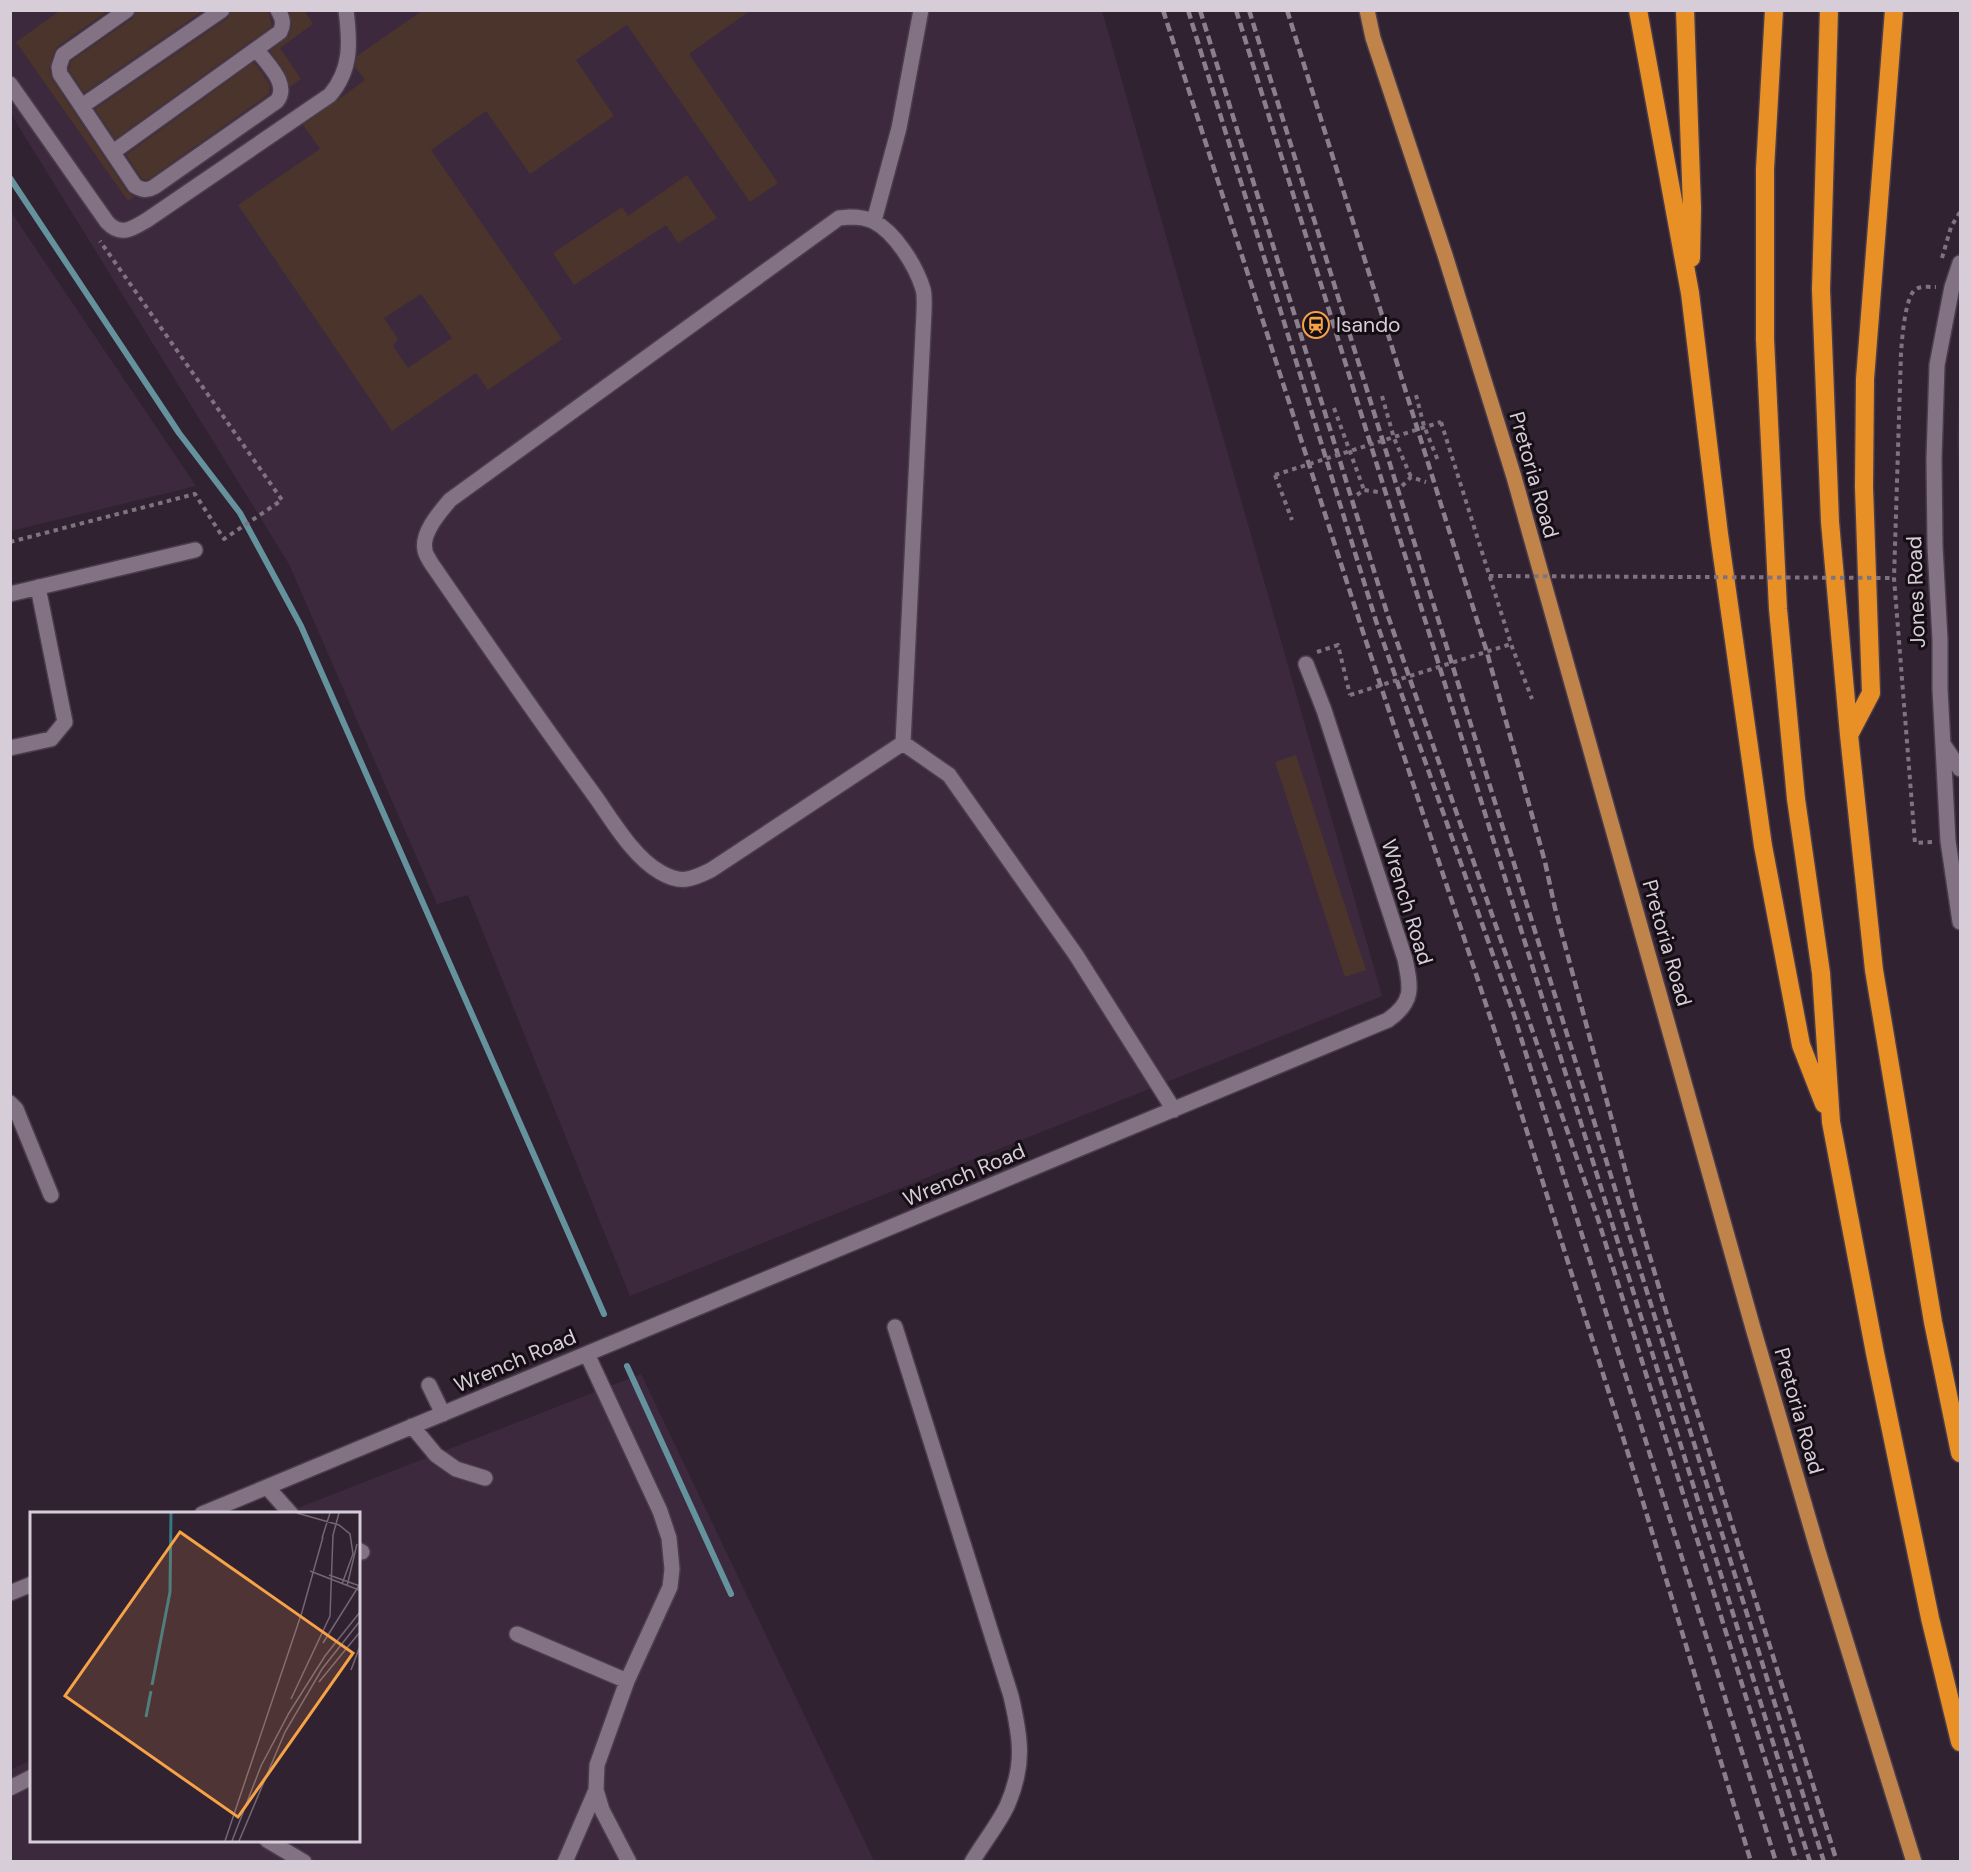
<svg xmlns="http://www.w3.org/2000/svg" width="1971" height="1872" font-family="'DM Sans',sans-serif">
<rect width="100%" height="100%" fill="#312232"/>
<path fill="#3d293e" d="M11,11H1102L1382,996L630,1296L468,895L437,904L289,564L11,114Z
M10,212H11L196,486L11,531Z
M1960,372V518L1957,438Z
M641,1374L874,1861H11L10,1770L31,1760L32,1840H358V1514L285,1513Z"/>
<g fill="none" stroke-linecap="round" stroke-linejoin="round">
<path stroke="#64929d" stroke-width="6" d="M10,178L179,433L240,513L301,626L604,1314
M627,1366L731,1594"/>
</g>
<path fill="#4a342c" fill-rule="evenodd" d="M61,10H109L57,47L54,52L49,68L52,79L127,191L134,197L128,201L16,42Z
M137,10H204L84,93L69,70L71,61L133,18Z
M232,10H268L272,26L115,139L95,109L228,18Z
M289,10H304L313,24L280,48L301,79L290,87L284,70L270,51L289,36L292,24Z
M423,10H751L689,54L778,183L750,202L627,25L576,60L614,116L530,174L486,111L431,150L562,339L488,390L476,373L392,431L238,205L320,149L303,125L365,80L355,67L357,56ZM421,294L452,338L408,368L393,346L398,339L384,318Z
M254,62L270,85L269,94L149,179H142L126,155Z
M687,175L717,218L678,243L666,225L574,285L553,253L622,207L628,216Z
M1296,755L1366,970L1345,977L1275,762Z"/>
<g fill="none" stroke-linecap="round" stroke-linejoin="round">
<defs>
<path id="minor" d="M127,10L63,55L59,67L60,74L135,186C142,190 147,191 154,187L277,101C290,84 267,64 257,50
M10,84L107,222C121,237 132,229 147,220L330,95C352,69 350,42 346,10
M82,106L222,10
M113,152L280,32C284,24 283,19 278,10
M850,217C858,217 866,218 873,221C895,232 916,266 923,289C925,296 924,305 924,312L903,743L711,870C691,880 680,884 660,872C632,856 611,818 592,792C537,717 484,640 431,563C429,559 425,554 425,550C421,533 440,512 450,500L839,218Z
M874,221L899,128L921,10
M1960,263L1952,287L1937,365L1934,459L1935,546L1940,640V689L1948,841L1960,922
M10,594L195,550
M903,743L949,775L1076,955L1174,1110
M1943,744L1960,769
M10,748L51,739L65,722L38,587
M10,1103L16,1109L51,1195
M895,1327L1011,1696C1021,1739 1025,1765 1007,1806C998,1825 983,1843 972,1862
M587,1354L660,1511L669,1538L672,1569L670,1587L627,1681L597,1765L596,1790L602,1810L629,1862
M429,1385L443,1414
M412,1426L436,1455L456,1469L485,1478
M267,1487L291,1514
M202,1514L1388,1020C1414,1002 1411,988 1405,959L1324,710L1306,664
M358,1550L362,1552
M10,1593L32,1584
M517,1634L627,1681
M10,1788L32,1777
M267,1840L304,1862
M565,1862L596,1790"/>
<path id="major" d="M1367,10L1373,38L1445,255L1514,477L1753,1328L1818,1551L1914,1862"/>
<path id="highway" d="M1638,10L1690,293L1719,534L1763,846L1801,1045L1824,1104
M1685,10L1692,208L1691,258
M1774,10L1765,169V339L1778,609L1796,799L1821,973L1831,1122L1875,1353L1930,1618L1960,1742
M1829,10L1821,290L1830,522L1849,735L1874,970L1933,1322L1960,1453
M1849,735L1871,693L1864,487L1865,379L1894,10"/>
</defs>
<use href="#minor" stroke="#4a3d4b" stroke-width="18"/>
<use href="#major" stroke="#4a3d4b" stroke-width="18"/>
<use href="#highway" stroke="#4a3d4b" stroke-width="21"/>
<path stroke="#807381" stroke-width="4" stroke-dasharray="4.5 4.5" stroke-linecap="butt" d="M1942,258L1951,227L1960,212
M1416,395L1424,426L1439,463
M1382,396L1394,438L1411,477
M1334,408L1364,490
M1441,422L1511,644L1532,699
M1275,475L1292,520
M1402,486L1411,477L1426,482
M1357,495L1364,490L1378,492
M10,542L195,494L224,539L282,500L100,241
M1317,652L1338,645L1350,695
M1932,842L1915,843L1894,578L1901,353C1902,340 1905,295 1916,289C1921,286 1930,287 1936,287"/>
<use href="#minor" stroke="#837184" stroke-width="15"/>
<use href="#major" stroke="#c0844b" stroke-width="15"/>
<use href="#highway" stroke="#e89025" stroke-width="18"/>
<path stroke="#8c7f8d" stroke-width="4.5" stroke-dasharray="9 4.5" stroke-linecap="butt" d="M1163,10L1361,626L1507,1068L1637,1482L1751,1862
M1188,10L1376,621L1514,1015L1776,1862
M1200,10L1388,616L1598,1219L1797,1862
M1236,10L1810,1862
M1249,10L1824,1862
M1287,10L1486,649L1545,862L1555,908L1635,1206L1670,1325L1837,1862"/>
<path stroke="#807381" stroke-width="4" stroke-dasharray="4.5 4.5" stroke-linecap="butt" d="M1275,475L1441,422
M1489,576L1894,578
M1350,695L1511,644"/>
</g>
<defs>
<symbol id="station-ring" viewBox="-11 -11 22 22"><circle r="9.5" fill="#150e15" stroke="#f6a247" stroke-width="1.5"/><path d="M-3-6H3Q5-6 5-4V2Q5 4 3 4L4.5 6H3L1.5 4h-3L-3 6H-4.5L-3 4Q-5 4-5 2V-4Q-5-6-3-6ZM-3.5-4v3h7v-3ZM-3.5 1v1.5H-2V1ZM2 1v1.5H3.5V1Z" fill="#f6a247"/></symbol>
</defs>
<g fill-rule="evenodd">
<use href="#station-ring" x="1301" y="310" width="30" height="30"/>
</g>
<g text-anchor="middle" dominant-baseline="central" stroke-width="6" stroke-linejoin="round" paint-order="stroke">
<g font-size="21" fill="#d7cdd8" stroke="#150e15" text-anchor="start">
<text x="1336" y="325">Isando</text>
</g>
<g font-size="21" fill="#d7cdd8" stroke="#150e15">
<text transform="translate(1534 475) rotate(74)">Pretoria Road</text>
<text transform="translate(1916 592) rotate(-92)">Jones Road</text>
<text transform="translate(1407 902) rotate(73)">Wrench Road</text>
<text transform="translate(1667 943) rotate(74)">Pretoria Road</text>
<text transform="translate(964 1175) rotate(-23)">Wrench Road</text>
<text transform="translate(515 1361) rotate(-23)">Wrench Road</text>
<text transform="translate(1799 1411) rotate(74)">Pretoria Road</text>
</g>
</g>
<g transform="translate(30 1512)">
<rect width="330" height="330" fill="#312232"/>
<path fill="none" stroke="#337884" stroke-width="3" d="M122,173L140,80L141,1M116,205L121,179"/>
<path fill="none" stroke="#736674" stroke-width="1.5" d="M267,1L309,13L320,22L323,42L312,72M292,26L300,1M280,59L329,78M299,63L330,74M317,74L327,32M293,131L330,72M321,158L330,134M289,170L330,120M261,187L300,104L303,23L309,1M195,329L272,100L293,25M202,329L231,254L259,201L295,144L330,100M209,329L255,220L292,157L330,109"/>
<path fill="#f6a247" fill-opacity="0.15" stroke="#f6a247" stroke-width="3" d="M150,20L323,141L208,305L35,184Z"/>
<rect width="330" height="330" fill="none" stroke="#d7cdd8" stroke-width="3"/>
</g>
<rect width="1971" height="1872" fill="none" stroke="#d7cdd8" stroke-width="24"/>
</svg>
